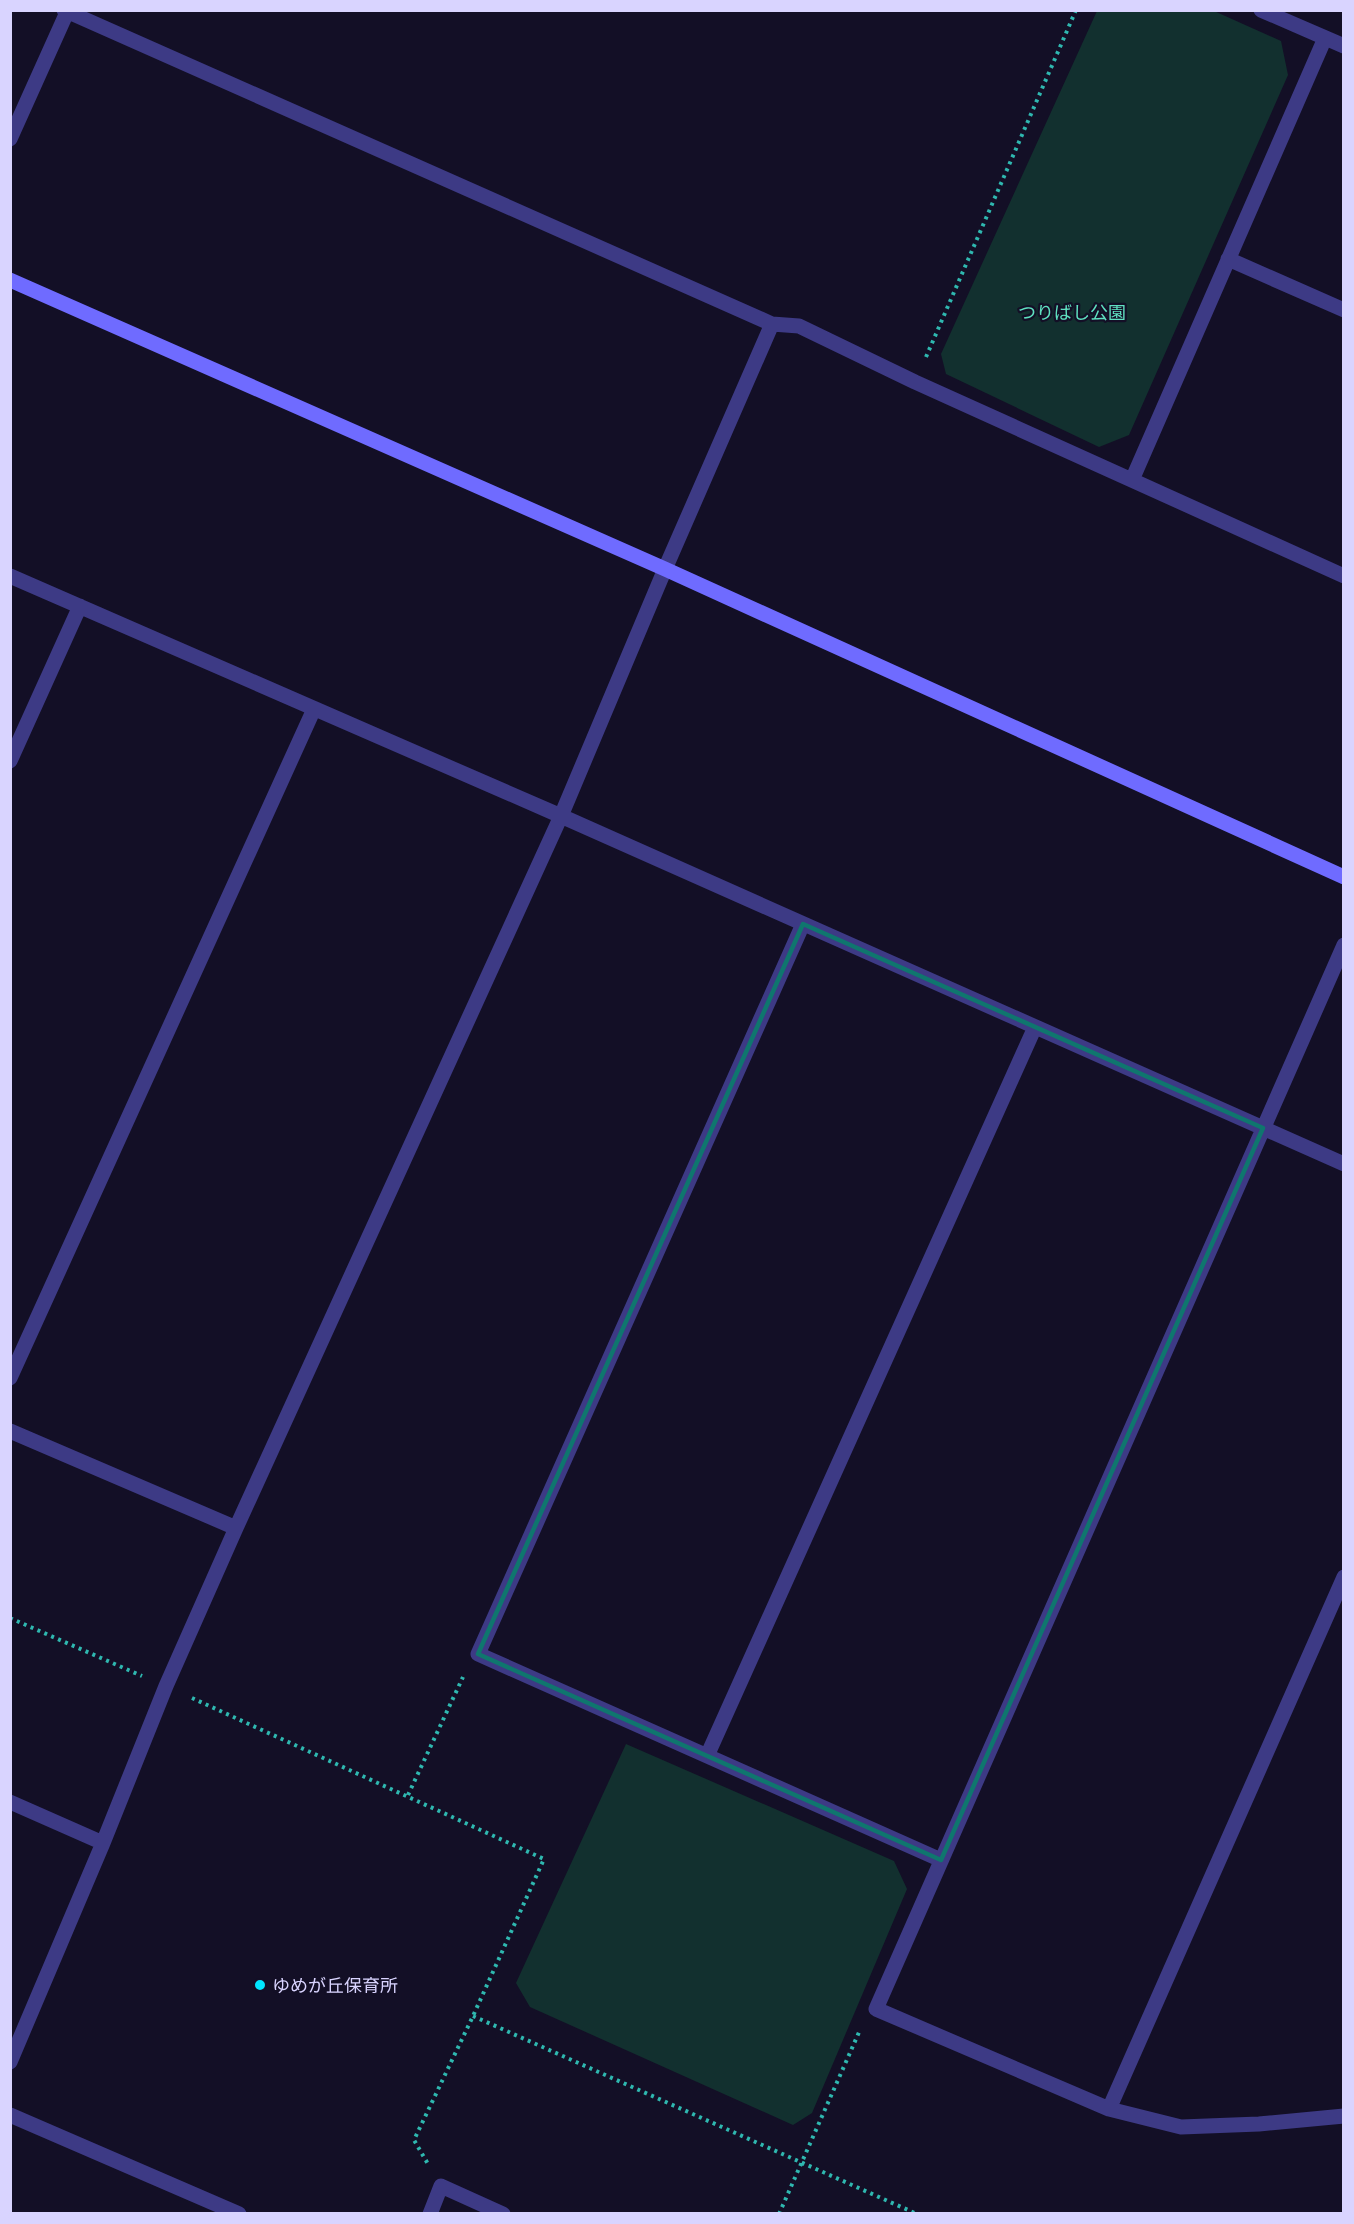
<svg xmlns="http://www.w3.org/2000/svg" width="1354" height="2224" font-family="Commissioner,'Noto Sans JP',sans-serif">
<rect width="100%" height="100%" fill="#130f26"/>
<path fill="#12302f" d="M1097,11H1214L1281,41L1288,75L1129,435L1099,447L946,374L941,354Z
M626,1744L894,1861L907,1889L812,2113L793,2125L530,2007L516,1983Z"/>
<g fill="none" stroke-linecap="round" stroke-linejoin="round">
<path stroke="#2fb8b0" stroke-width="4" stroke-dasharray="3 4.5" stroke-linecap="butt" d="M926,357L1076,10
M10,1618L142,1676
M192,1698L544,1859L473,2016L414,2140L428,2164
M408,1795L463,1677
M473,2016L917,2214
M779,2214L860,2030"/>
<path stroke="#3d3a85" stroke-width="15" d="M64,10L772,324L799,326L915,382L1344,576
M1261,10L1344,46
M10,139L68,10
M1228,259L1344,310
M1132,480L1325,38
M10,576L561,816L1344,1164
M10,761L80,606
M803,924L478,1654L941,1860
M1344,945L876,2009L1109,2109L1181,2127L1259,2124L1344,2116
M10,1378L314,709
M10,1431L236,1528
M707,1756L1035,1027
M10,1802L103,1843
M10,2062L103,1843L166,1686L236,1528L561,816L665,569L772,324
M1109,2109L1344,1577
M10,2115L239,2214
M430,2214L441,2186L503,2214"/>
<path stroke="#6f6bff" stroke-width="15" d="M10,280L665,569L1344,877"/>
</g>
<path fill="none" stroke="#0f766e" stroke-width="4.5" stroke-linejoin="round" d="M803,924L1263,1128L941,1860L478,1654Z"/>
<circle fill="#00e5ff" stroke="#130f26" stroke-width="2" cx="260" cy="1985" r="6"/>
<g text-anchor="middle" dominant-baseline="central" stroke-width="4.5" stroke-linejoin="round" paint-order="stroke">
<g font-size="18" fill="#5fe0c0" stroke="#130f26">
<text x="1072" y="312">つりばし公園</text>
</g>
<g font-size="18" fill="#d9d4ff" stroke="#130f26" text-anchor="start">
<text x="272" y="1985">ゆめが丘保育所</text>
</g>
</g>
<rect width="1354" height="2224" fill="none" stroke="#d9d4ff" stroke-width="24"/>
</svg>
